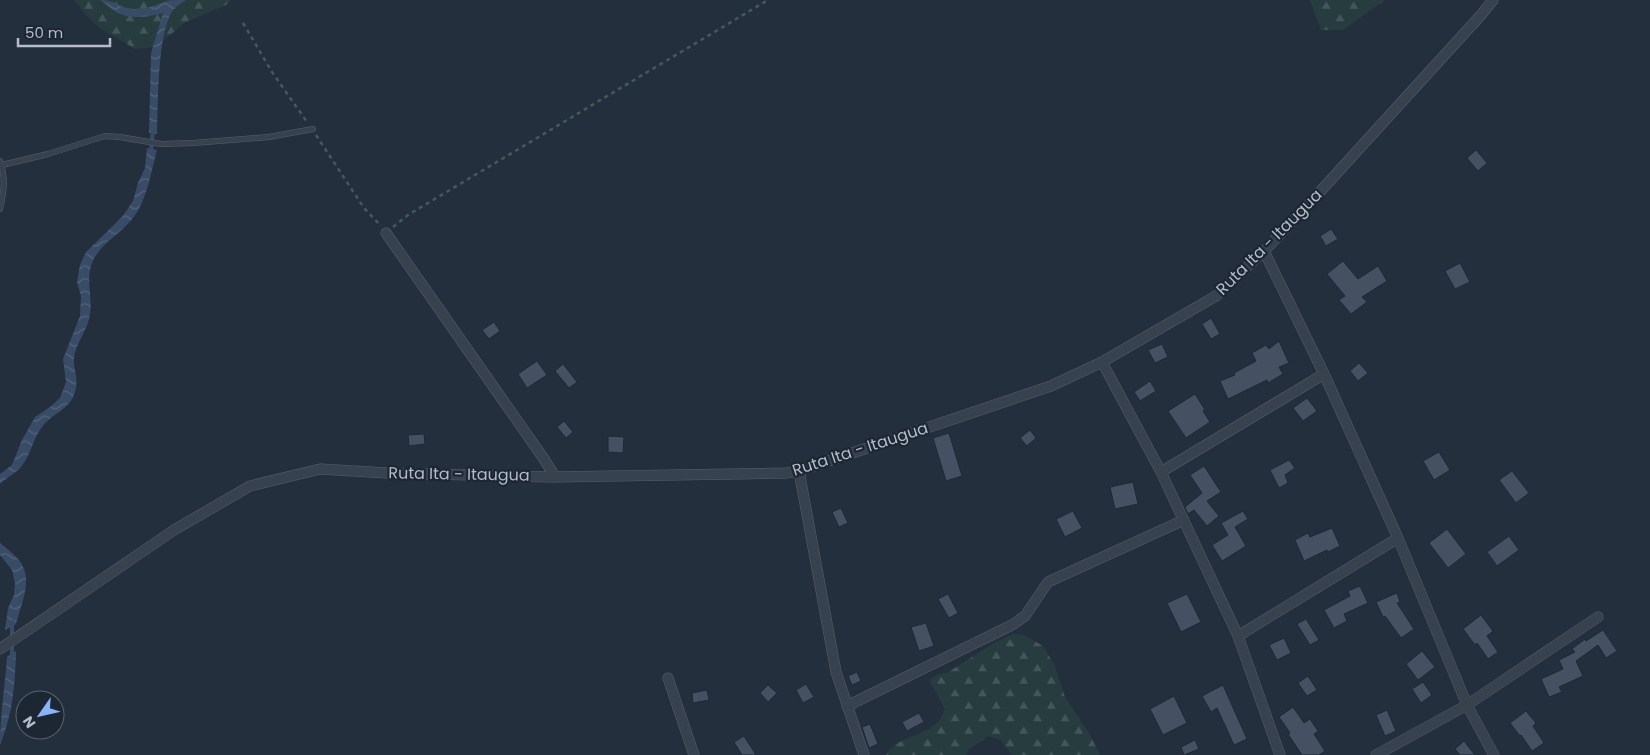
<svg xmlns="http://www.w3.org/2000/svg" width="1650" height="755" font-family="Poppins,sans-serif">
<defs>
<pattern id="forest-firs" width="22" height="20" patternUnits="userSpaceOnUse" patternTransform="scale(1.25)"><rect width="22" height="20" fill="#263c3f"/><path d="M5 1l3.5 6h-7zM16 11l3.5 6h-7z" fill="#435659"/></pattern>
<pattern id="water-waves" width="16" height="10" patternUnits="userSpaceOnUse" patternTransform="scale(1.25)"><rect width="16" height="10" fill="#394c67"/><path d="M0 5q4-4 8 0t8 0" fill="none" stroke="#53647b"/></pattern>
</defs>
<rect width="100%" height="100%" fill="#242f3e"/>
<path fill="url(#forest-firs)" d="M74,0H231L226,5L186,22L155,47L135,49L100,28L86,15Z
M1310,0H1385L1343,30H1321Z
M1013,634L1024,635L1043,646L1055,666L1065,697L1089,733L1100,755H1012L1000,740L989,736L969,749L966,755H886C903,729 936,740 945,708L929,680L938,674L947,673L992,644Z"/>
<path fill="url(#water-waves)" d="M100,0C115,0 119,8 134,9C146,9 155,6 166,1C171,0 180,0 186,0C182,3 176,6 173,10C157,33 158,105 157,134L149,133L151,53L163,13C150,17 133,19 120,14C113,11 106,4 100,0Z
M147,148L157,150C151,172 147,200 133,218C121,234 99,244 92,263C85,281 94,300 89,319C86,332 75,345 74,358C73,370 79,378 75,392C69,411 52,413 42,427C33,438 31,454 23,464C17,473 7,477 0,484V474L12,465L22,440L35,417L50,407L60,398L66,382L63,359L80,316L81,296L77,282L80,265L86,252L122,217L133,201L138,183L145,168Z
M0,543C6,548 13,553 18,559C35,578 21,603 16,624L5,630L8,608L14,595L15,583L12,570L0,555Z
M16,651C15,685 13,713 0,745C0,715 5,686 7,657Z"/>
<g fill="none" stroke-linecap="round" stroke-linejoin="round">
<path stroke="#394c67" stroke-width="4" d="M151,152L153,129
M12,622V657"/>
</g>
<path fill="#455162" stroke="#1f2835" d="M1476,150L1487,163L1478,171L1467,158Z
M1331,229L1338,239L1326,246L1320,236Z
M1343,261L1358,279L1378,266L1387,281L1362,297L1367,302L1351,314L1339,300L1345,296L1327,274Z
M1460,263L1470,282L1455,289L1445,271Z
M1211,318L1220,334L1211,339L1202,324Z
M494,322L500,331L489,339L482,330Z
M1279,341L1289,363L1279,367L1283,374L1268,383L1267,380L1228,399L1220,381L1235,375L1234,373L1256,361L1252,353L1266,345L1269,349Z
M1162,344L1168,357L1155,363L1148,350Z
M537,361L547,375L527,388L518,374Z
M1359,363L1368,373L1358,381L1350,371Z
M563,364L577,382L569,388L555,371Z
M1150,381L1156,391L1140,401L1134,392Z
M1195,394L1205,410L1203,411L1210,422L1186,438L1168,411Z
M1307,398L1317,411L1303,421L1293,408Z
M564,421L573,432L566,438L557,427Z
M1030,430L1036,438L1027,446L1020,438Z
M949,433L962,476L946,481L933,438Z
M424,434L425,444L409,446L408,435Z
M608,436L624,437L623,453L608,452Z
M1439,452L1450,470L1434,480L1423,461Z
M1289,460L1295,468L1285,475L1288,483L1279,488L1270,470Z
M1204,466L1221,492L1207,501L1219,516L1207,526L1194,510L1188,514L1185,507L1202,493L1190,475Z
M1512,471L1529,493L1516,503L1499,480Z
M1133,482L1138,504L1115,509L1110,487Z
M841,508L848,523L839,527L832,512Z
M1073,511L1082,528L1065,537L1056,519Z
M1243,511L1248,519L1235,527L1246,546L1222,561L1212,545L1228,535L1221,523Z
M1332,528L1340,546L1328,552L1327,550L1304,561L1295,540L1308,533L1310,537Z
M1447,529L1466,554L1448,568L1429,543Z
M1509,536L1519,550L1497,566L1487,552Z
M1360,586L1368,603L1344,614L1347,621L1334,628L1324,610L1350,596L1348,591Z
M1397,593L1400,602L1397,603L1414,629L1401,638L1385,616L1383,617L1376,602Z
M948,594L958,613L949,618L938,599Z
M1187,594L1201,622L1181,632L1167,603Z
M1481,615L1493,631L1487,636L1498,652L1488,659L1477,643L1475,645L1463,629Z
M1306,619L1319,640L1310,645L1297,624Z
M926,623L934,646L919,651L911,627Z
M1603,630L1617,651L1606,658L1598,645L1576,661L1583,676L1559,687L1562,692L1549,697L1541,679L1563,669L1559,660L1575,652L1572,649L1585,639L1586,641Z
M1284,638L1291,653L1277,660L1269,645Z
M1422,651L1435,667L1418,680L1406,664Z
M857,672L861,681L852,685L848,676Z
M1308,676L1317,690L1307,696L1298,683Z
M1423,682L1432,695L1421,703L1412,689Z
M806,684L814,697L803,703L796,690Z
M768,685L777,693L768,702L760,693Z
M1223,685L1247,739L1234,745L1217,708L1211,712L1202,696Z
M707,690L709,700L693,703L692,693Z
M1174,696L1187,723L1163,735L1150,709Z
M1293,707L1304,723L1310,719L1318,731L1314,734L1325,751L1319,755H1302L1288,734L1290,733L1279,717Z
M1387,710L1396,731L1385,736L1376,715Z
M1526,711L1536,723L1533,726L1544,743L1532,751L1521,735L1520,736L1510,723Z
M919,713L924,722L907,731L902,722Z
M870,724L878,744L869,748L862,727Z
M744,736L756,755H742L734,742Z
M1195,740L1199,749L1184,755L1181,747Z
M1464,741L1475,755H1460L1455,749Z"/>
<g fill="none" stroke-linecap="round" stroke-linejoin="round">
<defs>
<path id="lane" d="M0,161C6,178 4,191 0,209
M2,165L48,154L105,136L120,137L161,144L193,143L269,137L313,129"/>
<path id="street" d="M386,233L544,459L552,472V477
M1264,251L1324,374L1398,538L1467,705L1494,755
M1102,362L1161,472L1238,636L1280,755
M799,471L836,672L864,755
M1161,472L1324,374
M1238,636L1398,538
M0,649L174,530L250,486L320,469L387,473L552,477L786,473L799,471L1051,386L1102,362L1216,296L1264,251L1306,207L1481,15L1493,0
M668,678L694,755
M847,706L1012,625L1025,616L1048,582L1184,520
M1376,755L1467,705L1598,617"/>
</defs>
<use href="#lane" stroke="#565f6c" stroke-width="6"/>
<use href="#street" stroke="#565f6c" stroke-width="11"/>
<path stroke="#44595c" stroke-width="2.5" stroke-dasharray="4 4" stroke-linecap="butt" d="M243,23L272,72L307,122
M316,135L364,208L381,226
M393,227L408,215L768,0"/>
<use href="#lane" stroke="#38414e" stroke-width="5"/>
<use href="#street" stroke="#38414e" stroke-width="10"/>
</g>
<g text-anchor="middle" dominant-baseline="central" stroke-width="4.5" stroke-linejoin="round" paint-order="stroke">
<g font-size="16" fill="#b4bcc9" stroke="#1d2633">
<text transform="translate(1269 242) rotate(-45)">Ruta Ita - Itaugua</text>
<text transform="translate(860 449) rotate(-18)">Ruta Ita - Itaugua</text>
<text transform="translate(459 474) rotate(1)">Ruta Ita - Itaugua</text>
</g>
</g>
<g transform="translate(40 715) rotate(236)"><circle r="24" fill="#1d2633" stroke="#59626f"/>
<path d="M0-4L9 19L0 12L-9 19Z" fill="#8ab4f8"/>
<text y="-8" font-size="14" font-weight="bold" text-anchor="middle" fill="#b4bcc9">N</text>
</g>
<path d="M18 38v8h92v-8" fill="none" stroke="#b4bcc9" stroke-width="2.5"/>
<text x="25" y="38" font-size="15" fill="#b4bcc9" stroke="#1d2633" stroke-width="4" paint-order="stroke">50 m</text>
</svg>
